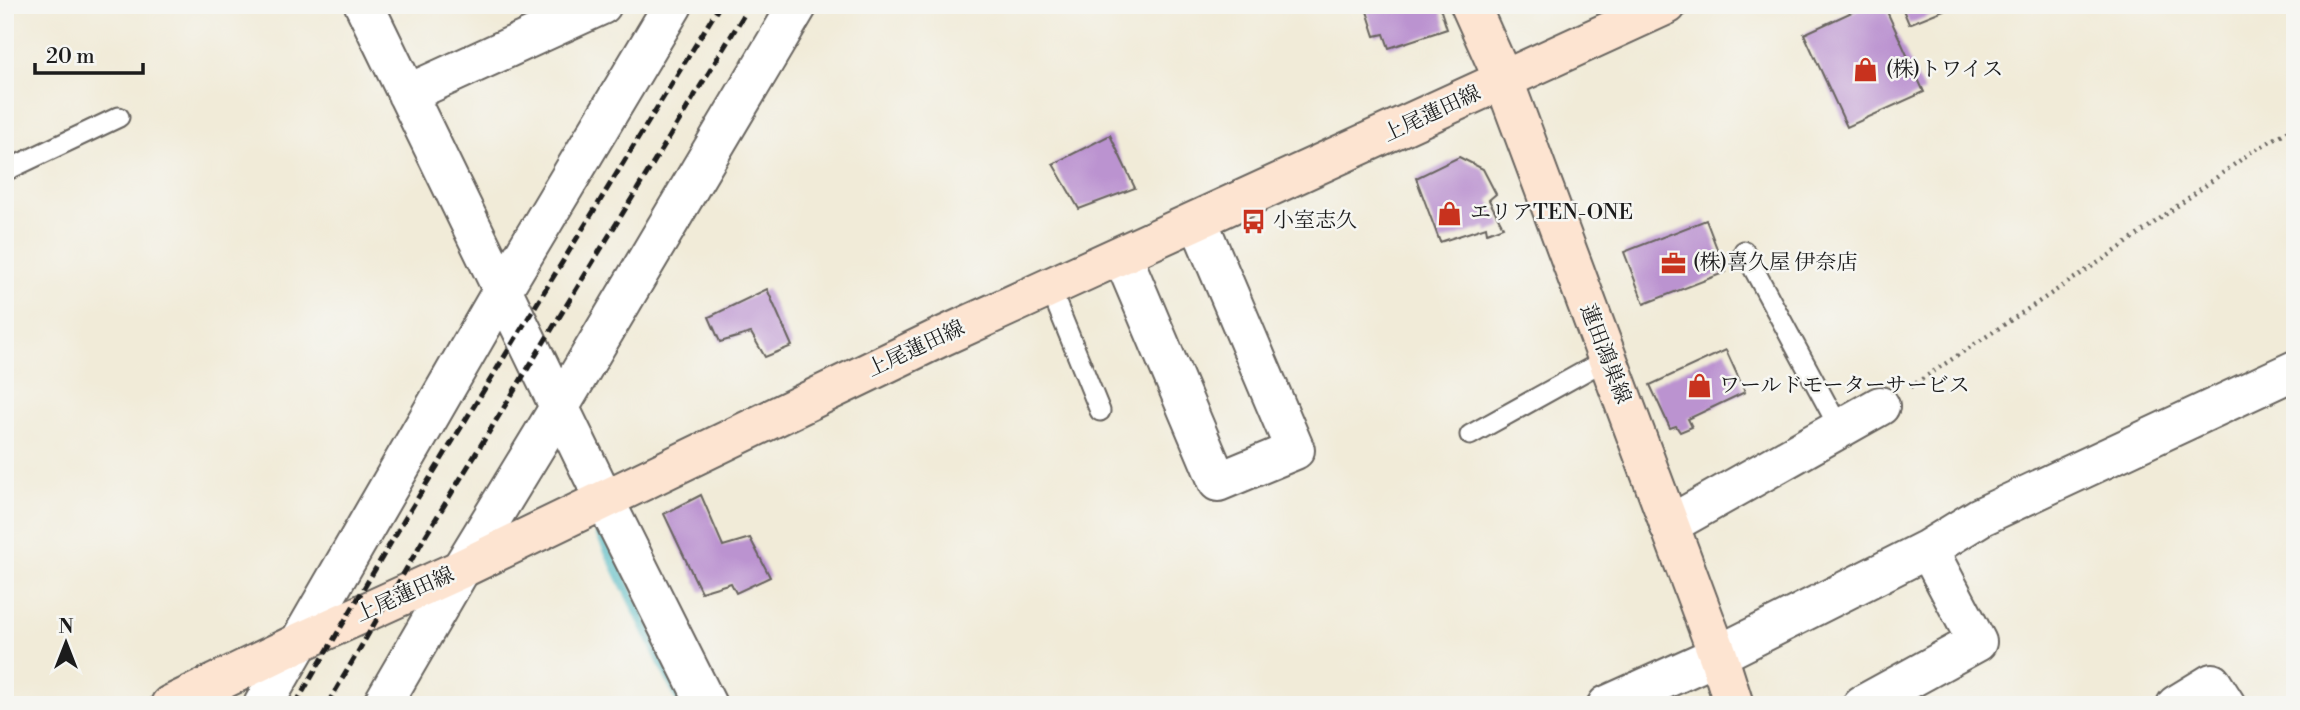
<svg xmlns="http://www.w3.org/2000/svg" width="2300" height="710" font-family="'Libre Bodoni','Noto Serif JP',serif">
<rect width="100%" height="100%" fill="#f6f6f2"/>
<filter id="ink" filterUnits="userSpaceOnUse"><feTurbulence type="fractalNoise" baseFrequency=".0143" numOctaves="2"/><feDisplacementMap in="SourceGraphic" scale="14" xChannelSelector="R" yChannelSelector="G"/><feConvolveMatrix kernelMatrix="1 2 1 2 8 2 1 2 1" color-interpolation-filters="sRGB"/></filter>
<filter id="wash" filterUnits="userSpaceOnUse"><feTurbulence type="fractalNoise" baseFrequency=".00686" numOctaves="4" result="noise"/><feDisplacementMap in="SourceGraphic" scale="28" xChannelSelector="R" yChannelSelector="G"/><feGaussianBlur stdDeviation="1.57" result="paint"/><feColorMatrix in="noise" values="0 0 0 0 0 0 0 0 0 0 0 0 0 0 0 0 0 1.4 0 .05"/><feComposite in="paint" operator="in"/></filter>
<g filter="url(#wash)">
<rect width="100%" height="100%" fill="#f1ebd8"/>
<g fill="none" stroke-linecap="round" stroke-linejoin="round">
<path stroke="#46b5bf" stroke-width="10" d="M600,533L683,705"/>
</g>
<g id="blocks">
<path fill="#bb93d0" d="M1365,5H1439L1447,29L1389,48L1384,34L1375,36Z
M1867,5H1884L1924,92L1847,127L1804,34Z
M1901,5H1956L1909,24Z
M1110,135L1135,188L1079,209L1053,164Z
M1459,157L1483,169L1496,194L1489,200L1503,227L1487,233L1486,227L1440,242L1416,178Z
M1706,220L1726,272L1644,304L1624,252Z
M767,289L792,346L765,357L751,333L720,342L709,317Z
M1726,350L1745,392L1688,419L1692,427L1680,432L1676,426L1670,428L1650,385Z
M701,495L723,546L750,538L770,577L736,593L731,583L701,592L664,514Z"/>
</g>
</g>
<g filter="url(#ink)">
<use href="#blocks" fill-opacity="0" stroke="#67645e" stroke-width="2"/>
<g fill="none" stroke-linecap="round" stroke-linejoin="round">
<defs>
<path id="service" d="M5,171L119,117
M1744,251L1840,429
M1050,288L1100,411
M1470,435L1607,359"/>
<path id="minor" d="M364,5L604,499L707,705
M407,94L602,5
M1122,255L1218,482L1295,450L1198,221
M559,408L798,5
M1669,525L1880,406
M263,705L502,291L673,5
M382,705L461,569
M1607,705L1718,655L1928,549L1980,517L2295,370
M1862,705L1977,642L1928,549
M2176,705L2212,683L2226,705"/>
<path id="tertiary" d="M461,569L559,408"/>
<path id="secondary" d="M1470,5L1504,81L1718,655L1734,705
M170,705L298,643L461,569L937,339L1667,5"/>
</defs>
<use href="#service" stroke="#67645e" stroke-width="23"/>
<use href="#minor" stroke="#67645e" stroke-width="42"/>
<use href="#tertiary" stroke="#67645e" stroke-width="42"/>
<use href="#secondary" stroke="#67645e" stroke-width="42"/>
<path stroke="#67645e" stroke-width="4.5" stroke-dasharray="2 5" stroke-linecap="butt" d="M1910,387L2117,250L2250,153L2295,127"/>
<use href="#service" stroke="#fff" stroke-width="19"/>
<use href="#minor" stroke="#fff" stroke-width="38"/>
<use href="#tertiary" stroke="#fff" stroke-width="38"/>
<use href="#secondary" stroke="#fde4d1" stroke-width="38"/>
<path stroke="#1c1c1c" stroke-width="5" stroke-dasharray="10 5" stroke-linecap="butt" d="M295,705L403,522L720,5
M327,705L426,535L750,5"/>
</g>
</g>
<defs>
<symbol id="shop-bare" viewBox="-9 -9 18 18"><path d="M-5-2.5h2.3a2.7 3.5 0 0 1 5.4 0H5L5.5 6h-11ZM-1.5-2.5h3a1.5 2.3 0 0 0-3 0Z" fill="#c8321e" stroke="#f6f6f2" stroke-width="2.5" paint-order="stroke"/></symbol>
<symbol id="bus-bare" viewBox="-9 -9 18 18"><path d="M-5-6H5V4H4V6H2V4H-2V6H-4V4H-5ZM-3.5-4V0h7V-4ZM-3.5 1.2v1.5H-2V1.2ZM2 1.2v1.5H3.5V1.2Z" fill="#c8321e" stroke="#f6f6f2" stroke-width="2.5" paint-order="stroke"/></symbol>
<symbol id="office-bare" viewBox="-9 -9 18 18"><path d="M-6-3h4V-5.5h4V-3h4V5H-6ZM-1-4.5V-3h2v-1.5ZM-6 0V1H6V0Z" fill="#c8321e" stroke="#f6f6f2" stroke-width="2.5" paint-order="stroke"/></symbol>
</defs>
<g fill-rule="evenodd">
<use href="#shop-bare" x="1848" y="52" width="35" height="35"/>
<use href="#shop-bare" x="1432" y="196" width="35" height="35"/>
<use href="#bus-bare" x="1236" y="204" width="35" height="35"/>
<use href="#office-bare" x="1656" y="246" width="35" height="35"/>
<use href="#shop-bare" x="1682" y="368" width="35" height="35"/>
</g>
<g text-anchor="middle" dominant-baseline="central" stroke-width="5" stroke-linejoin="round" paint-order="stroke">
<g font-size="21" fill="#1c1c1c" stroke="#f6f6f2" text-anchor="start">
<text x="1886" y="70">(株)トワイス</text>
<text x="1470" y="213">エリアTEN-ONE</text>
<text x="1273" y="221">小室志久</text>
<text x="1693" y="263">(株)喜久屋 伊奈店</text>
<text x="1719" y="386">ワールドモーターサービス</text>
</g>
<g font-size="21" fill="#1c1c1c" stroke="#f6f6f2">
<text transform="translate(1432 114) rotate(-25)">上尾蓮田線</text>
<text transform="translate(916 349) rotate(-25)">上尾蓮田線</text>
<text transform="translate(1605 354) rotate(69)">蓮田鴻巣線</text>
<text transform="translate(405 595) rotate(-24)">上尾蓮田線</text>
</g>
</g>
<rect width="2300" height="710" fill="none" stroke="#f6f6f2" stroke-width="28"/>
<g transform="translate(66 643)" stroke="#f6f6f2" stroke-width="5" paint-order="stroke">
<path d="M0-5L12 26L0 18L-12 26Z" fill="#1c1c1c"/>
<text y="-10" font-size="19" font-weight="bold" text-anchor="middle" fill="#1c1c1c">N</text>
</g>
<path d="M35 63v10h108v-10" fill="none" stroke="#1c1c1c" stroke-width="3.5"/>
<text x="46" y="63" font-size="21" fill="#1c1c1c" stroke="#f6f6f2" stroke-width="5" paint-order="stroke">20 m</text>
</svg>
